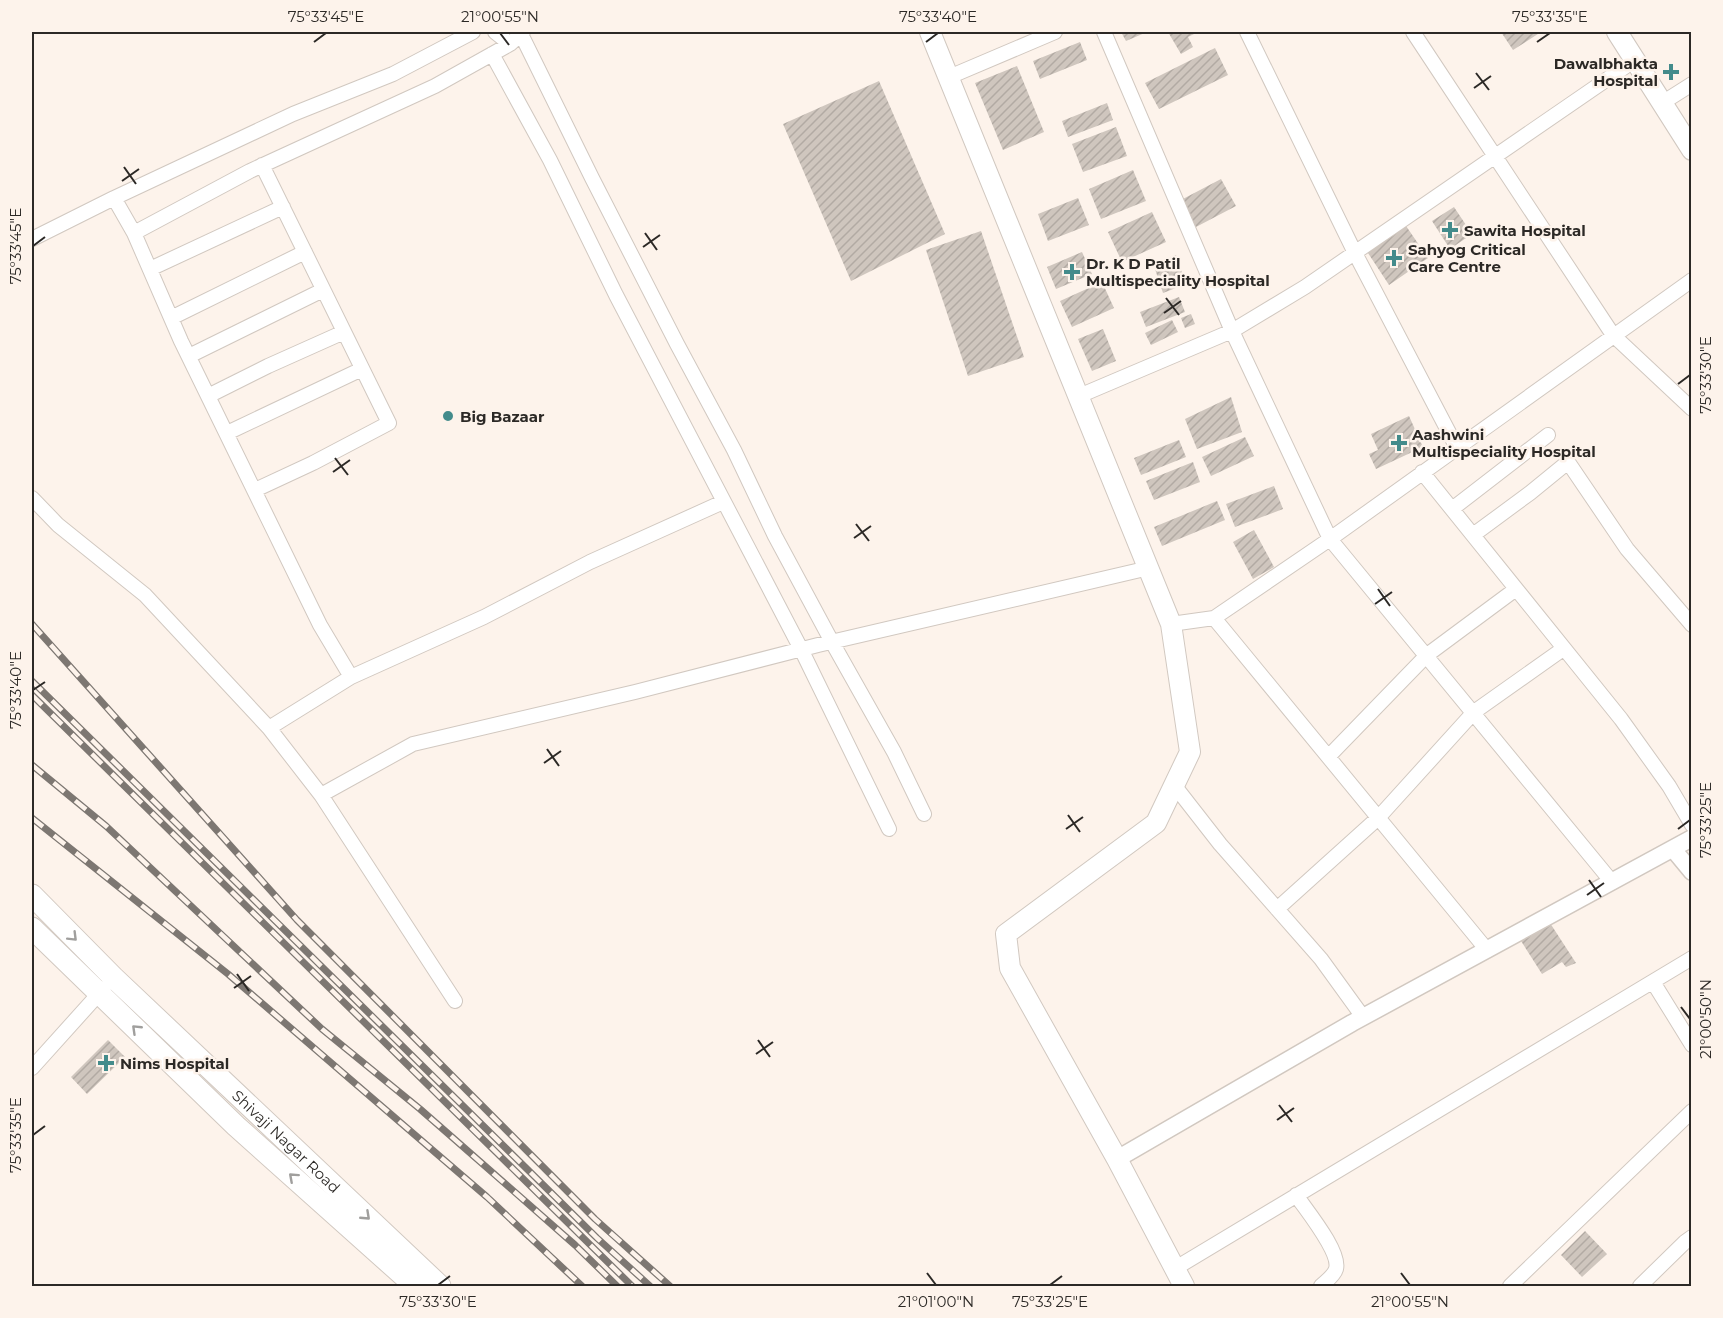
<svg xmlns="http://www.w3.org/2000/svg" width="1723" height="1318" font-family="Montserrat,sans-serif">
<defs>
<pattern id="building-hatch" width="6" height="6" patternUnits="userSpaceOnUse" patternTransform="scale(1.5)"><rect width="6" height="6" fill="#cfc6be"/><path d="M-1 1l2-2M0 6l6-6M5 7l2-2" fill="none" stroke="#b2aaa3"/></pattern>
</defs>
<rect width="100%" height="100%" fill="#fdf3eb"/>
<path fill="url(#building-hatch)" d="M1121,32H1147L1126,41Z
M1168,32H1198L1188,37L1193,47L1181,54Z
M1501,32H1541L1513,50Z
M1080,42L1087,60L1040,79L1033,61Z
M1215,48L1228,75L1159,109L1145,83Z
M1017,66L1044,132L1003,150L975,83Z
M879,81L945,234L851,281L783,124Z
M1107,103L1113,120L1068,137L1062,121Z
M1116,127L1127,156L1083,172L1072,144Z
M1133,170L1146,201L1101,219L1089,189Z
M1221,179L1236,206L1196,227L1181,200Z
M1078,198L1089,225L1048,241L1038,214Z
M1454,207L1472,234L1450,249L1432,221Z
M1152,212L1166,242L1122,262L1108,232Z
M1404,223L1428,258L1389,285L1366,250Z
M981,231L1024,357L968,376L926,250Z
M1082,252L1092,274L1056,289L1047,267Z
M1176,255L1186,284L1163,293L1153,263Z
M1102,282L1114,308L1072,327L1060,301Z
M1179,297L1185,312L1146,327L1140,312Z
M1191,314L1195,324L1185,328L1181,318Z
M1172,320L1178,332L1151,345L1145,333Z
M1103,329L1116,361L1092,371L1078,339Z
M1231,397L1242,432L1197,449L1185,419Z
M1409,416L1423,447L1376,469L1369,454L1378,450L1371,434Z
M1245,437L1254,456L1211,476L1202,457Z
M1179,440L1186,457L1141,475L1134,458Z
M1193,462L1200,482L1154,500L1146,481Z
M1274,486L1283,509L1235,527L1226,504Z
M1217,501L1225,520L1162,546L1154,527Z
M1254,530L1274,567L1253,579L1233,542Z
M1550,923L1576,963L1566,967L1562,962L1542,974L1521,941Z
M108,1040L125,1057L87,1094L71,1077Z
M1585,1231L1607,1254L1582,1277L1561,1255Z"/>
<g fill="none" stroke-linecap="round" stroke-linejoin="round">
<defs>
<path id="minor" d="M495,32L510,44
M1104,32L1232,331L1330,539L1612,882
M1247,32L1355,253L1456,446
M1413,32L1613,335L1692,409
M521,34L592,178L677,344L734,450L775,536L832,642L894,752L924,814
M492,54L550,160L616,295L801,649L889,829
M949,77L1055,32
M1662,103L1692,84
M134,233L114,198L293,114L393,74L473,32
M32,239L114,198
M150,269L283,207
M171,318L305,252
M189,356L323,290
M208,396L268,366L344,332
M1079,396L1232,331L1305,287L1635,60
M227,433L362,369
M1422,472L1621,719L1669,786L1692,825
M255,490L313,463L389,423L262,165
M32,498L58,525L145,595L269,728L321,795L455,1001
M1452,509L1548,435
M1473,535L1530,493L1568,462L1627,549L1692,625
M1214,618L1487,950
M1171,624L1214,618L1330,539L1692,280
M351,677L484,617L590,562L723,502
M269,728L351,677L320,625L181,341L134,233L250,171L435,86L510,44L523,32
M1329,756L1427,655L1516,589
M1174,785L1220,844L1321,959L1363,1017
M321,795L413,744L635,692L818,645L1149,568
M1277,909L1378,818L1474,712L1563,649
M1653,982L1692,1045
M32,1068L104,988
M1296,1195C1306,1210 1341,1252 1336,1269C1334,1276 1326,1281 1321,1286
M1174,1269L1692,958
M1510,1286L1692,1111
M1640,1286L1685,1242L1692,1237"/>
<path id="tertiary" d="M1673,849L1692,872
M1117,1159L1352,1023L1692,838"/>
<path id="secondary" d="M930,32L1171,624L1190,752L1156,823L1006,934L1010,968L1117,1159L1184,1286
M1617,32L1692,150"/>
<g id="primary">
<path id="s1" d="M32,895L113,977L440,1286"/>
<path d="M32,928L236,1126L415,1286"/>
</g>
</defs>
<use href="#minor" stroke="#d1c8c0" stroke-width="16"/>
<use href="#tertiary" stroke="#d1c8c0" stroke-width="19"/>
<use href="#secondary" stroke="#d1c8c0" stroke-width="22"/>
<use href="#primary" stroke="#d1c8c0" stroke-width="23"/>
<use href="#minor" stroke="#fff" stroke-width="14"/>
<use href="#tertiary" stroke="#fff" stroke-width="16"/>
<use href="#secondary" stroke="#fff" stroke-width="20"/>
<use href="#primary" stroke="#fff" stroke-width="21"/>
<defs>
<path id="rail" d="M32,624L297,920L595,1219L670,1286
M32,681L597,1238L650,1286
M32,695L632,1286
M32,765L106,826L322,1029L420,1109L575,1245L617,1286
M32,818L228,974L487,1197L582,1286"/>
</defs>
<use href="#rail" stroke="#7d7772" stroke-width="7"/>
<use href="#rail" stroke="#fdf3eb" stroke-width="4.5" stroke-dasharray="14" stroke-linecap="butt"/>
</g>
<defs><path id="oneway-chevron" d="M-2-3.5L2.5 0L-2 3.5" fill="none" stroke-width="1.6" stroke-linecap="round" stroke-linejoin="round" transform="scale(1.5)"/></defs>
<g stroke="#a09f9d">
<use href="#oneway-chevron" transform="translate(73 937) rotate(45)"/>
<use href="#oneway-chevron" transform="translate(136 1029) rotate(-136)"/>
<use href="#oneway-chevron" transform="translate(293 1177) rotate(-138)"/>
<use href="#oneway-chevron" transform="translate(366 1216) rotate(43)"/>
</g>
<path fill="none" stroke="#2c2926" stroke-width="2" d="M500,33L509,45M314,42L326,33M926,42L938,33M1537,42L1550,33M1476,73L1489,90M1474,88L1491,76M124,167L136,184M122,181L139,169M645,233L657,250M33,246L45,237M643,247L660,235M1166,298L1179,315M1164,313L1181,301M1678,384L1690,375M335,458L348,475M333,472L350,460M856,524L869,541M854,538L871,526M1378,589L1390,606M1375,604L1392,592M33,690L45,682M547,749L559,766M544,763L561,751M1068,815L1080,832M1066,829L1083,817M1678,829L1690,820M1589,880L1601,897M1587,895L1604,883M237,974L249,991M234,988L251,976M1681,1007L1690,1019M758,1040L770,1057M756,1054L773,1042M1279,1105L1292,1122M1277,1120L1294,1108M33,1135L45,1126M927,1273L936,1285M1401,1273L1410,1285M438,1285L450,1276M1050,1285L1062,1276"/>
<g fill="#438b8b" stroke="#fdf3eb" stroke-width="2">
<path d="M1668 63h6v6h6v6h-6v6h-6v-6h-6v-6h6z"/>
<path d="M1447 221h6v6h6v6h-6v6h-6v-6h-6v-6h6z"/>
<path d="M1391 249h6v6h6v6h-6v6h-6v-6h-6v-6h6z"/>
<path d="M1069 263h6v6h6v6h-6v6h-6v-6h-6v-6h6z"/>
<circle cx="448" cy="416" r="6"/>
<path d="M1396 434h6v6h6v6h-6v6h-6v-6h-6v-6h6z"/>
<path d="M103 1054h6v6h6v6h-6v6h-6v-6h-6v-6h6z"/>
</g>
<g text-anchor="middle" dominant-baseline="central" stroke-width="5" stroke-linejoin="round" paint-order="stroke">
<g font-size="15" font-weight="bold" fill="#2c2926" stroke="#fdf3eb" text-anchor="start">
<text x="1658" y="63" text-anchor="end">Dawalbhakta<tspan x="1658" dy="17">Hospital</tspan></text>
<text x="1464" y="230">Sawita Hospital</text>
<text x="1408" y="249">Sahyog Critical<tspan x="1408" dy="17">Care Centre</tspan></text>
<text x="1086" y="263">Dr. K D Patil<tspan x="1086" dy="17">Multispeciality Hospital</tspan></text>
<text x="460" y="416">Big Bazaar</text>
<text x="1412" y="434">Aashwini<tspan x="1412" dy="17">Multispeciality Hospital</tspan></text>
<text x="120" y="1063">Nims Hospital</text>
</g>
<g font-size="15" fill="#2c2926" stroke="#fdf3eb">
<text stroke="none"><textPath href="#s1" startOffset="354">Shivaji Nagar Road</textPath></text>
</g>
</g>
<rect width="1723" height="1318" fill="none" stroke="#fdf3eb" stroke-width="66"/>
<rect x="33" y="33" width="1657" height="1252" fill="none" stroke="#2c2926" stroke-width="2"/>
<g font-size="15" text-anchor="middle" fill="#2c2926">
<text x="326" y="22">75°33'45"E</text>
<text x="500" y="22">21°00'55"N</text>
<text x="938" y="22">75°33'40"E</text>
<text x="1550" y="22">75°33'35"E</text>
<text transform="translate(16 246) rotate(-90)" y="5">75°33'45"E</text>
<text transform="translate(1706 375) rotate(-90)" y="5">75°33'30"E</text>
<text transform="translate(16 690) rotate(-90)" y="5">75°33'40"E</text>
<text transform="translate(1706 820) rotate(-90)" y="5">75°33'25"E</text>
<text transform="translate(1706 1019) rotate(-90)" y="5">21°00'50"N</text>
<text transform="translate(16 1135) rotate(-90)" y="5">75°33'35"E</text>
<text x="438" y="1307">75°33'30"E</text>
<text x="936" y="1307">21°01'00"N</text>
<text x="1050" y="1307">75°33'25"E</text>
<text x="1410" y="1307">21°00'55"N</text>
</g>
</svg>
